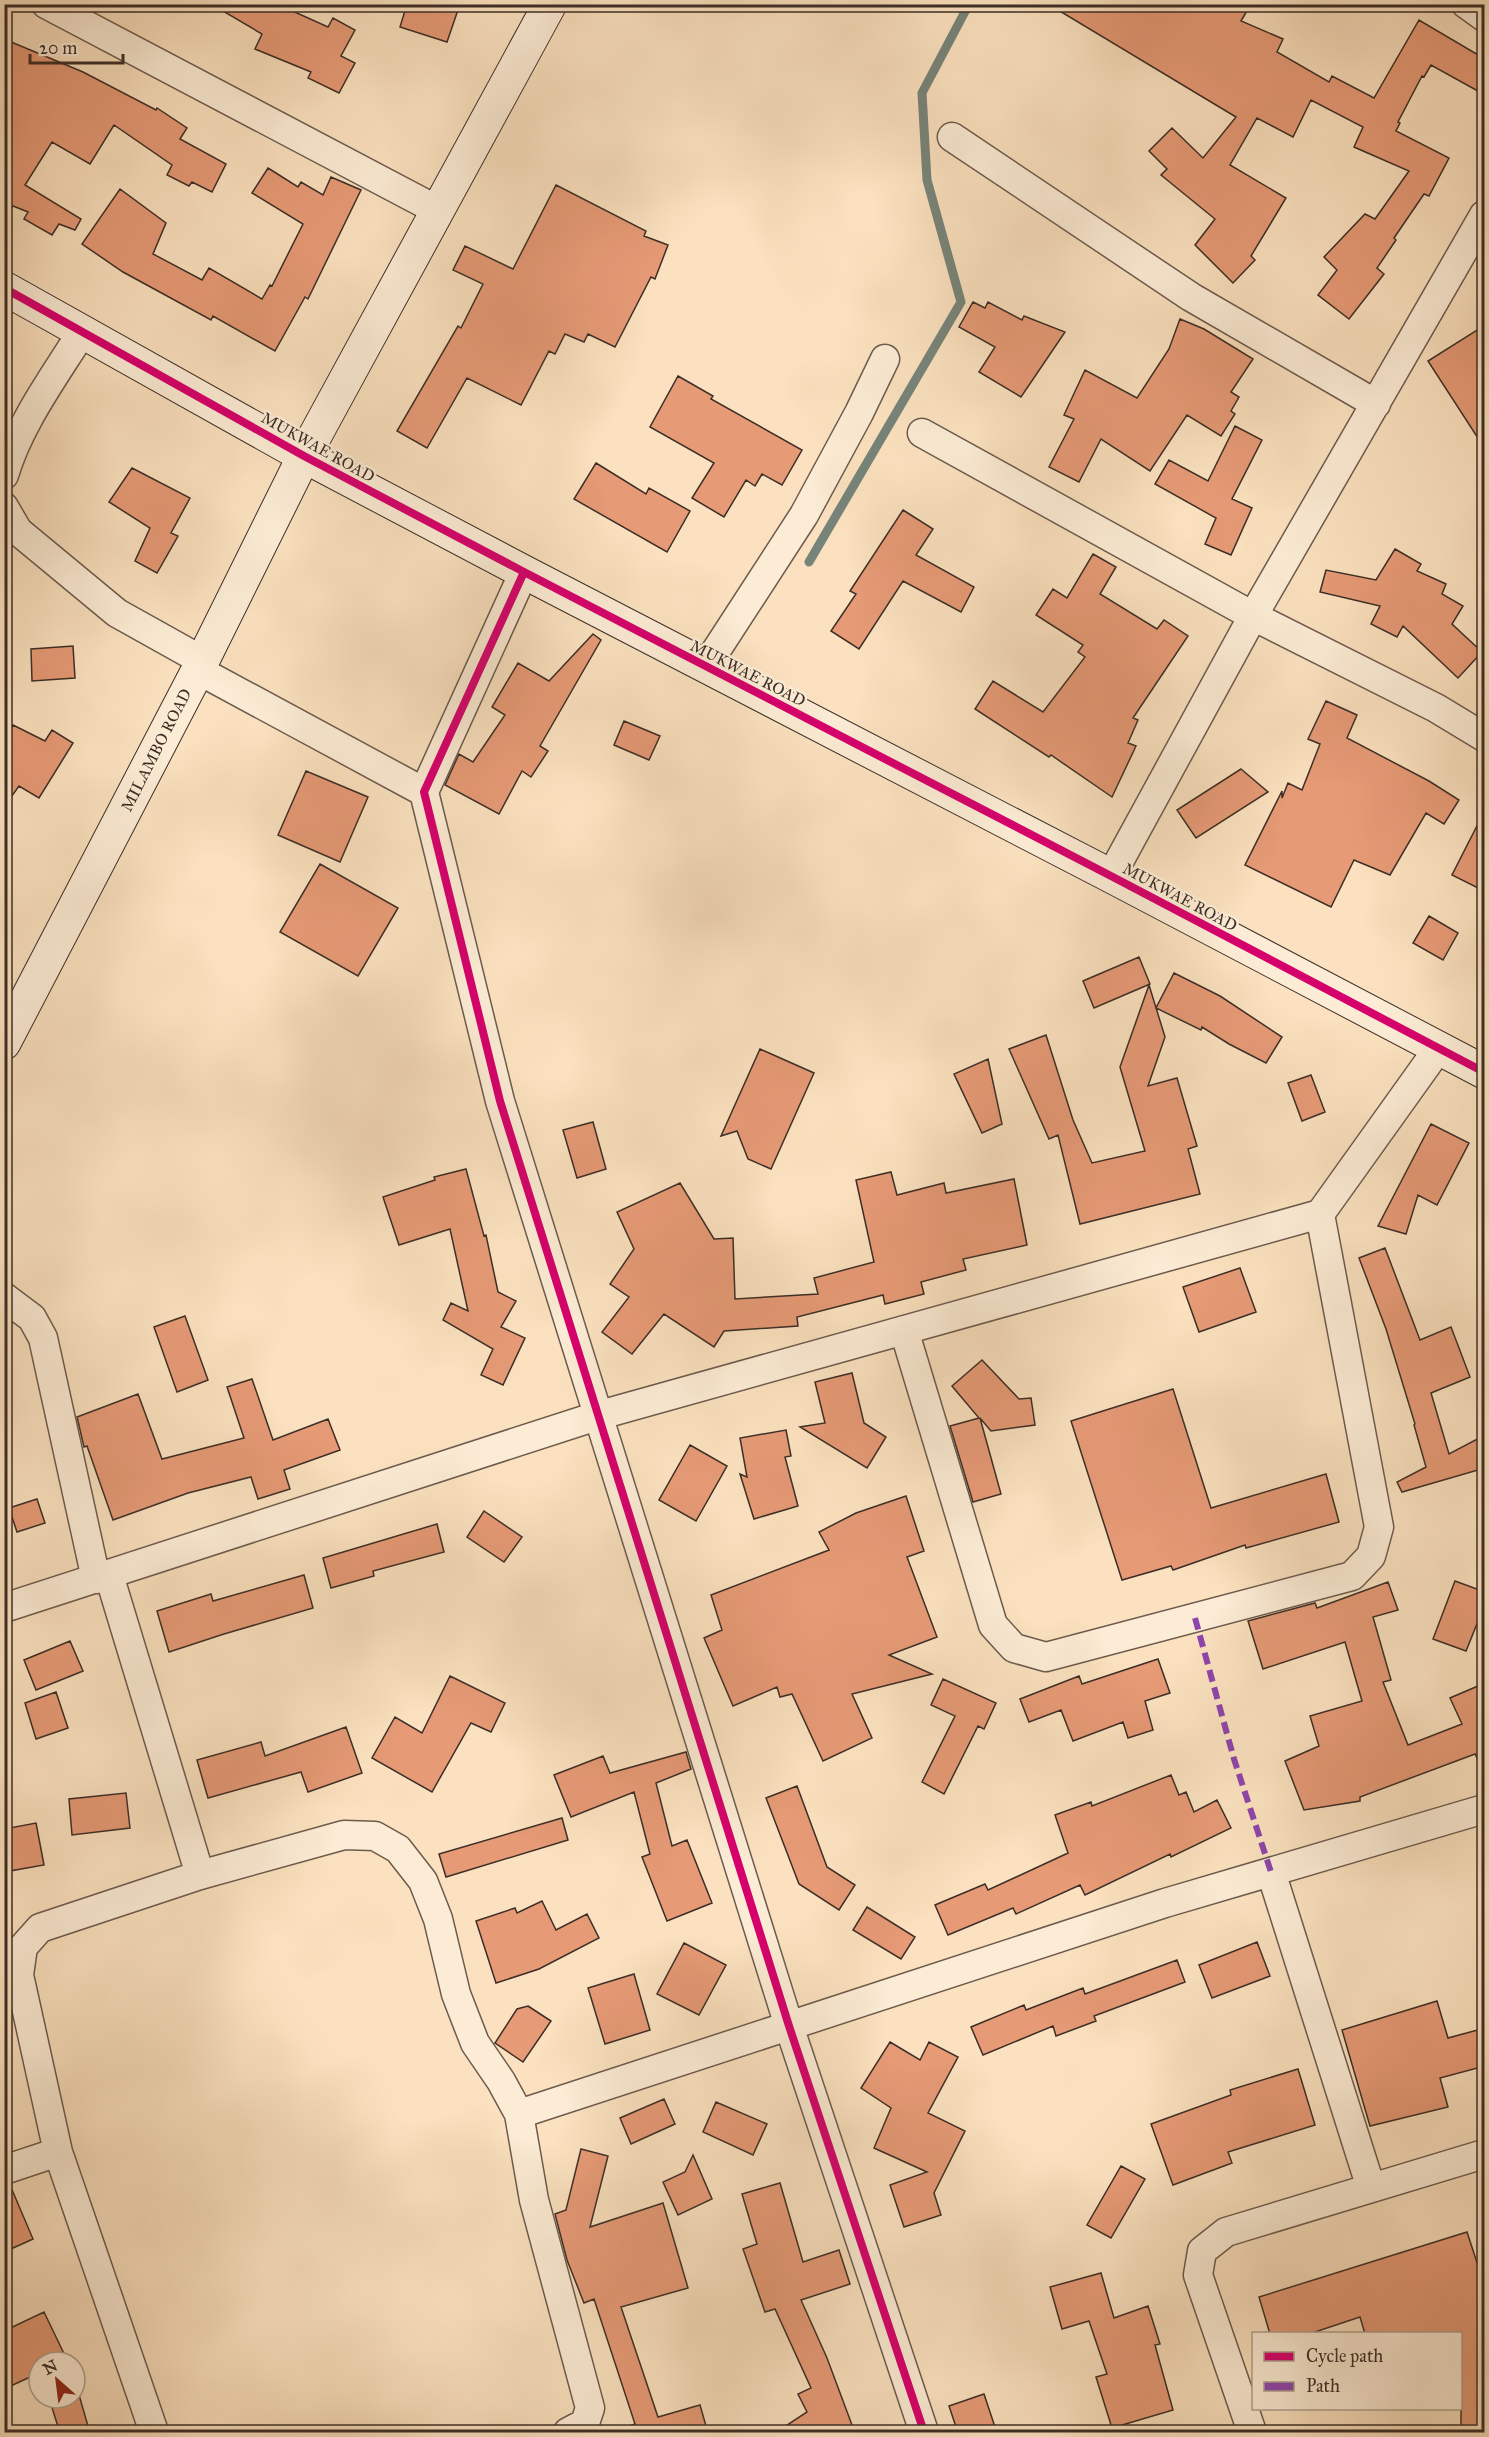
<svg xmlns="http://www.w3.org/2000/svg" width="1489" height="2437" font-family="'IM FELL Great Primer',serif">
<rect width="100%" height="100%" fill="#fbe1bf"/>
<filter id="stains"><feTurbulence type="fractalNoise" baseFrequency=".00333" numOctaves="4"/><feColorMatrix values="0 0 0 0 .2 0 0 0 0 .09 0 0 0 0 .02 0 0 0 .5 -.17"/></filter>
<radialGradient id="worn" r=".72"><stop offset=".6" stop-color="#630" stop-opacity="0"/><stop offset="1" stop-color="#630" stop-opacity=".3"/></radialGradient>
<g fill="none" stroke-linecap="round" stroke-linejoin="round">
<path stroke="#77847a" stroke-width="9" d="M809,562L961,302L927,180L922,93L969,4"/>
</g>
<path fill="#e69a76" stroke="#3c2e27" stroke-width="1.5" d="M211,4H277L328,27L333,18L355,30L341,56L355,63L339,93L308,78L311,72L255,49L262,34Z
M407,4H460L447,42L400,27Z
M1048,4H1251L1241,21L1283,39L1277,52L1329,82L1332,76L1374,98L1419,20L1485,59V95L1431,65L1424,77L1422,76L1398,122L1400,123L1396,131L1449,158L1429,196L1424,194L1394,238L1396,240L1377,268L1384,274L1349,319L1318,295L1337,270L1324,257L1365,214L1375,219L1409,171L1354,147L1363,127L1311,100L1293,137L1257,118L1230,165L1286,198L1251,256L1255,260L1233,283L1195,245L1215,219L1161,175L1167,169L1149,151L1172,128L1203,158L1236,117Z
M4,39L83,72L156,110L157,108L187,128L180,139L226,164L212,192L192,182L189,186L167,175L172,165L114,125L90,164L52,142L25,185L81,219L75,230L59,224L52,235L24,219L28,212L13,206L4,219Z
M268,168L298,187L301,182L323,195L331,177L361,190L308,299L305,297L275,351L213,316L211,320L123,272L82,244L120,189L166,223L153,254L202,280L209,268L262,299L270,285L272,286L303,224L252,193Z
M556,185L646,231L644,236L668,245L655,279L651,277L615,347L588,334L584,342L565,334L555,354L549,351L521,405L467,378L427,448L397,431L458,326L461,328L483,284L453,270L465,246L513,269Z
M973,302L985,308L988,302L1022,320L1024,316L1065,332L1021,397L979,372L995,347L959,327Z
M1180,319L1204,329L1253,359L1231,392L1239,397L1231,411L1235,414L1221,436L1187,415L1150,471L1101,439L1079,482L1049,467L1074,419L1064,415L1085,370L1137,398L1169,349Z
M1485,325V449L1428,361Z
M678,376L713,396L711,399L802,450L782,485L762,474L755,486L746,480L724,517L692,498L714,463L650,427Z
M1235,426L1262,440L1232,499L1252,508L1231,555L1205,544L1216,518L1155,484L1169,460L1208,481Z
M596,463L646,494L649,488L690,511L667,552L574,499Z
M132,468L190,498L171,533L178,536L157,573L135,561L150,528L109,502Z
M903,510L933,529L916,555L974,587L961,612L903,581L859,649L831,631L856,594L850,591Z
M1395,549L1421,564L1417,571L1446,584L1442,594L1463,606L1452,624L1482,652L1458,678L1403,626L1397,637L1371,624L1380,606L1320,592L1326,570L1376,580Z
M1093,554L1116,567L1100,594L1157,629L1164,620L1188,636L1133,718L1138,720L1128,743L1136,746L1112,797L1051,755L1049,757L975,709L993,681L1043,712L1085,657L1078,652L1083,645L1036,615L1053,589L1067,598Z
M593,634L601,640L540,746L548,751L531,777L522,771L499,814L445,785L459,754L473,762L505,715L492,707L518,663L549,681Z
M73,646L75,678L32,681L31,649Z
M1326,701L1357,715L1347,738L1429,781L1459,800L1444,824L1426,813L1390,875L1354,860L1331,907L1245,865L1282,791V798L1288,783L1302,790L1320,744L1308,739Z
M624,721L660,736L649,760L614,745Z
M13,725L45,741L52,730L73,743L39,798L19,786L4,807V742Z
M1241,769L1268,792L1196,838L1177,810Z
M306,771L368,797L340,862L278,835Z
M1485,810V874L1478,888L1452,875Z
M320,864L398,908L358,976L280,932Z
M1429,916L1458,933L1443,960L1413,943Z
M1139,957L1150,984L1094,1008L1083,981Z
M1174,973L1220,996L1282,1037L1266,1063L1229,1044L1202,1027L1201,1030L1156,1008Z
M1149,985L1165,1037L1148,1086L1177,1078L1197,1146L1188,1149L1200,1194L1080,1224L1058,1135L1049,1139L1009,1049L1046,1035L1073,1120L1092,1163L1145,1151L1120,1067Z
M760,1049L814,1073L771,1169L748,1159L737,1131L721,1136Z
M988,1059L1002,1124L982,1133L954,1074Z
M1311,1075L1325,1112L1302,1121L1288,1083Z
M593,1122L606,1169L577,1178L563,1130Z
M1431,1124L1469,1143L1437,1205L1418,1195L1406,1234L1378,1226Z
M466,1169L484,1236L486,1235L498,1292L516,1301L501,1327L525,1338L503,1385L481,1375L493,1349L443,1320L451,1303L468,1311L450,1229L399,1245L383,1197L435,1180L434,1177Z
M891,1172L897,1195L944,1183L946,1193L1014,1179L1027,1245L963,1259L966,1270L921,1282L924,1294L885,1304L883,1295L797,1317L798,1326L724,1331L714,1347L664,1314L632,1354L602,1332L629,1297L610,1284L634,1249L617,1212L680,1183L714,1239L733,1238L735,1299L818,1294L814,1278L874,1262L856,1180Z
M1385,1248L1420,1340L1451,1327L1470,1377L1431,1393L1449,1454L1485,1435V1468L1402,1492L1397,1482L1426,1467L1414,1425L1415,1424L1386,1329L1359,1258Z
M1240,1268L1256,1312L1199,1332L1183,1287Z
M185,1316L208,1380L177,1392L154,1327Z
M982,1360L1019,1399L1031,1398L1035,1425L991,1431L980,1418L1001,1494L973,1502L950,1426L979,1418L952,1386Z
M852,1373L864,1423L886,1437L867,1468L800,1427L825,1423L815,1382Z
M252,1379L273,1440L328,1419L340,1450L284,1470L290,1489L258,1499L251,1477L188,1493L113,1520L87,1446L84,1447L77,1417L138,1394L162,1459L244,1438L227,1387Z
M1173,1389L1211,1508L1326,1474L1339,1522L1246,1548L1245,1545L1173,1570L1171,1566L1122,1580L1071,1421Z
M786,1430L791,1456L785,1457L798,1506L754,1519L740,1474L747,1477L740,1438Z
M690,1445L727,1466L696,1521L659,1500Z
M906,1496L924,1551L907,1557L937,1637L889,1655L932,1674L852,1694L872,1738L823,1761L792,1694L780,1697L777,1687L733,1706L704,1638L722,1630L711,1595L829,1550L819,1532L856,1513Z
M37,1499L45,1523L17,1532L9,1508Z
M484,1511L522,1537L504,1562L467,1537Z
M437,1524L444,1552L373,1571L374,1576L331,1588L323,1558Z
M304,1575L313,1608L224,1634L169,1652L157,1611L211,1594L213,1601Z
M1455,1581L1485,1592V1604L1466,1651L1433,1639Z
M1388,1582L1398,1610L1373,1617L1391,1680L1383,1682L1408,1745L1462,1724L1450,1698L1485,1683V1775L1475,1754L1360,1797V1801L1304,1810L1285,1761L1319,1746L1310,1716L1362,1701L1345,1642L1263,1669L1248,1621L1315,1603L1317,1608Z
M70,1641L83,1671L36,1690L24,1660Z
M1158,1659L1170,1693L1145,1701L1153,1730L1128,1738L1123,1722L1073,1741L1061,1710L1029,1722L1020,1699L1079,1676L1082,1684Z
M450,1676L505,1703L491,1732L471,1723L432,1792L372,1758L395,1717L422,1733Z
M943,1679L996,1703L984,1729L978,1726L944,1794L922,1782L955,1716L931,1705Z
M56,1692L68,1728L36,1739L25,1703Z
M346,1727L362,1773L308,1792L301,1772L208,1798L197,1760L261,1742L265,1756Z
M686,1752L691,1769L656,1783L672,1846L687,1840L712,1903L667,1921L642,1857L650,1854L634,1792L571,1817L554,1775L603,1756L610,1773Z
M1171,1775L1179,1795L1186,1792L1194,1812L1217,1800L1231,1828L1171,1857L1170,1854L1085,1895L1080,1885L1016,1914L1013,1908L948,1935L935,1905L985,1884L988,1890L1068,1853L1055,1815L1091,1802L1092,1806Z
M797,1786L827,1867L855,1885L839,1910L799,1884L766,1798Z
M126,1793L130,1828L72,1835L69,1799Z
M562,1818L568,1840L446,1877L439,1854Z
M36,1823L44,1865L4,1872V1829Z
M542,1901L556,1930L587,1914L599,1938L539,1969L496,1983L476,1921L515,1908L517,1913Z
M867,1907L915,1937L901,1959L853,1930Z
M1257,1942L1270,1976L1212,1998L1199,1965Z
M684,1943L726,1965L699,2015L657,1994Z
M1177,1960L1185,1982L1094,2016L1096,2021L1056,2036L1053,2026L983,2055L971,2027L1024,2005L1026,2010L1083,1988L1085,1994Z
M634,1974L650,2030L605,2044L588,1988Z
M1437,2001L1448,2038L1485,2028V2066L1440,2078L1448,2107L1370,2126L1342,2030Z
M528,2006L551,2021L523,2062L495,2043L517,2009Z
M890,2042L920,2060L929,2042L958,2057L928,2113L965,2131L934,2193L941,2215L904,2227L890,2185L927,2172L874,2148L891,2108L861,2088Z
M1298,2069L1315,2125L1228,2152L1232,2163L1173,2185L1151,2124L1231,2095L1230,2090Z
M664,2099L675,2124L631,2144L620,2118Z
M716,2102L767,2124L753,2155L703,2132Z
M581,2149L608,2156L590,2227L663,2203L688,2288L621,2307L658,2417L700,2405L708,2433H630L629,2426L635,2424L594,2299L584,2303L567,2260L555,2214L566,2210Z
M693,2155L712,2199L678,2215L663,2182L685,2172Z
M1121,2166L1145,2179L1111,2238L1087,2225Z
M780,2183L803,2262L839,2250L850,2284L801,2300L827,2358L855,2433H775L807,2412L798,2394L811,2388L775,2309L765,2312L743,2249L757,2244L742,2194Z
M10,2185L33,2239L4,2252V2186Z
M1467,2232L1485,2287V2433H1461V2334H1365L1360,2317L1309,2334H1270L1259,2297Z
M1101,2273L1114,2318L1148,2306L1160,2344L1155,2345L1173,2410L1112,2428L1096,2377L1107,2374L1089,2321L1062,2329L1050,2287Z
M44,2312L68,2362H39V2373L4,2389V2331Z
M75,2381L90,2433H60L49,2398H75Z
M984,2394L997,2433H958L949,2406Z"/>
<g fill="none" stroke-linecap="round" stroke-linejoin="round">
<defs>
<path id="street" d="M46,4L437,210
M1466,4L1484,17
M952,137L1191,297L1376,404
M922,433L1253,616L1436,708L1484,737
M4,475C19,424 54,377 82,332
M4,507L18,531L117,613L203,661
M524,572L424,792L500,1101L789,2026L924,2432
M706,666L804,515L859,413L885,359
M198,670L424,792
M1111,876L1253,616L1484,215
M4,1297L32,1318L43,1338L96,1579
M904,1330L993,1625L1014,1648L1046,1657L1352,1576L1371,1556L1379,1527L1320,1214
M109,1575L200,1875
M4,1608L600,1415L1320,1214L1438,1049
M1271,1872L1371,2188
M519,2114L1165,1903L1484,1809
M4,2170L58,2152
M154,2432L58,2152L19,1975L23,1947L40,1928L200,1875L344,1835L375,1836L398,1849L423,1881L438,1919L456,1994L475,2043L501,2081L519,2114L534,2200L590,2408L585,2423L568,2432
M1252,2432L1198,2275L1202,2251L1226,2232L1484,2154"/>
<path id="secondary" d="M4,288L304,456L524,572L1111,876L1484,1072
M4,1043L198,670L304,456L550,4"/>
</defs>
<use href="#street" stroke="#6c5b4d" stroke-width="31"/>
<use href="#secondary" stroke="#3c2e27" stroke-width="35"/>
<use href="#street" stroke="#fcecd5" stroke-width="28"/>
<use href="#secondary" stroke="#fcecd5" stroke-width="33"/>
<path stroke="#8e44ad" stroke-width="6" stroke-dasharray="12 6" stroke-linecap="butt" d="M1195,1618L1234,1759L1271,1872"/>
<defs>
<path id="cycleway" d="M4,288L304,456L524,572L1111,876L1484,1072
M524,572L424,792L500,1101L789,2026L924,2432"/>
</defs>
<use href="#cycleway" stroke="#fcecd5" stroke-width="11"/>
<use href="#cycleway" stroke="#d6006c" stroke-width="8"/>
</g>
<g text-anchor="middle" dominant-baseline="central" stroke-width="5" stroke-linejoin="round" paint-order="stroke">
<g font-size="16" fill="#3c2e27" stroke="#fcecd5">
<text transform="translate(318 447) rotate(29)">MUKWAE ROAD</text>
<text transform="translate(748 673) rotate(27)">MUKWAE ROAD</text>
<text transform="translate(156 750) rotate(-63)">MILAMBO ROAD</text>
<text transform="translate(1180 897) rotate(28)">MUKWAE ROAD</text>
</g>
</g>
<rect width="1489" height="2437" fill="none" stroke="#fbe1bf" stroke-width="24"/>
<rect x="6" y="6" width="1477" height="2425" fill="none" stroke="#3c2e27" stroke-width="3"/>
<rect x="12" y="12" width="1465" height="2413" fill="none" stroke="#3c2e27" stroke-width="1.5"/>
<rect x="1252" y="2332" width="210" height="78" fill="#fcecd5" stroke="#afa08f" stroke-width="1.5"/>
<rect x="1264" y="2352" width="30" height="9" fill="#d6006c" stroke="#afa08f" stroke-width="1.5"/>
<text x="1306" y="2362" font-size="18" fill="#3c2e27">Cycle path</text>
<rect x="1264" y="2382" width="30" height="9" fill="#8e44ad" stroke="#afa08f" stroke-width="1.5"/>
<text x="1306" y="2392" font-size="18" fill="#3c2e27">Path</text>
<g transform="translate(57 2380) rotate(332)"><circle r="28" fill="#fcecd5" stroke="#afa08f" stroke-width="1.5"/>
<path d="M0-4.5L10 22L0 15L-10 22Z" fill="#8f2418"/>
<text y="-9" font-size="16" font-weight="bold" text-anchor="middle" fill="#3c2e27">N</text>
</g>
<path d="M30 54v9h93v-9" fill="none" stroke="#3c2e27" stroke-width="3"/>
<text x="39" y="54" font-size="18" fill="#3c2e27" stroke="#fcecd5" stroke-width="4.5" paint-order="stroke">20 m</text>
<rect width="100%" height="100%" filter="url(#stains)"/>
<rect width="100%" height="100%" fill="url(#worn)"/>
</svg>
